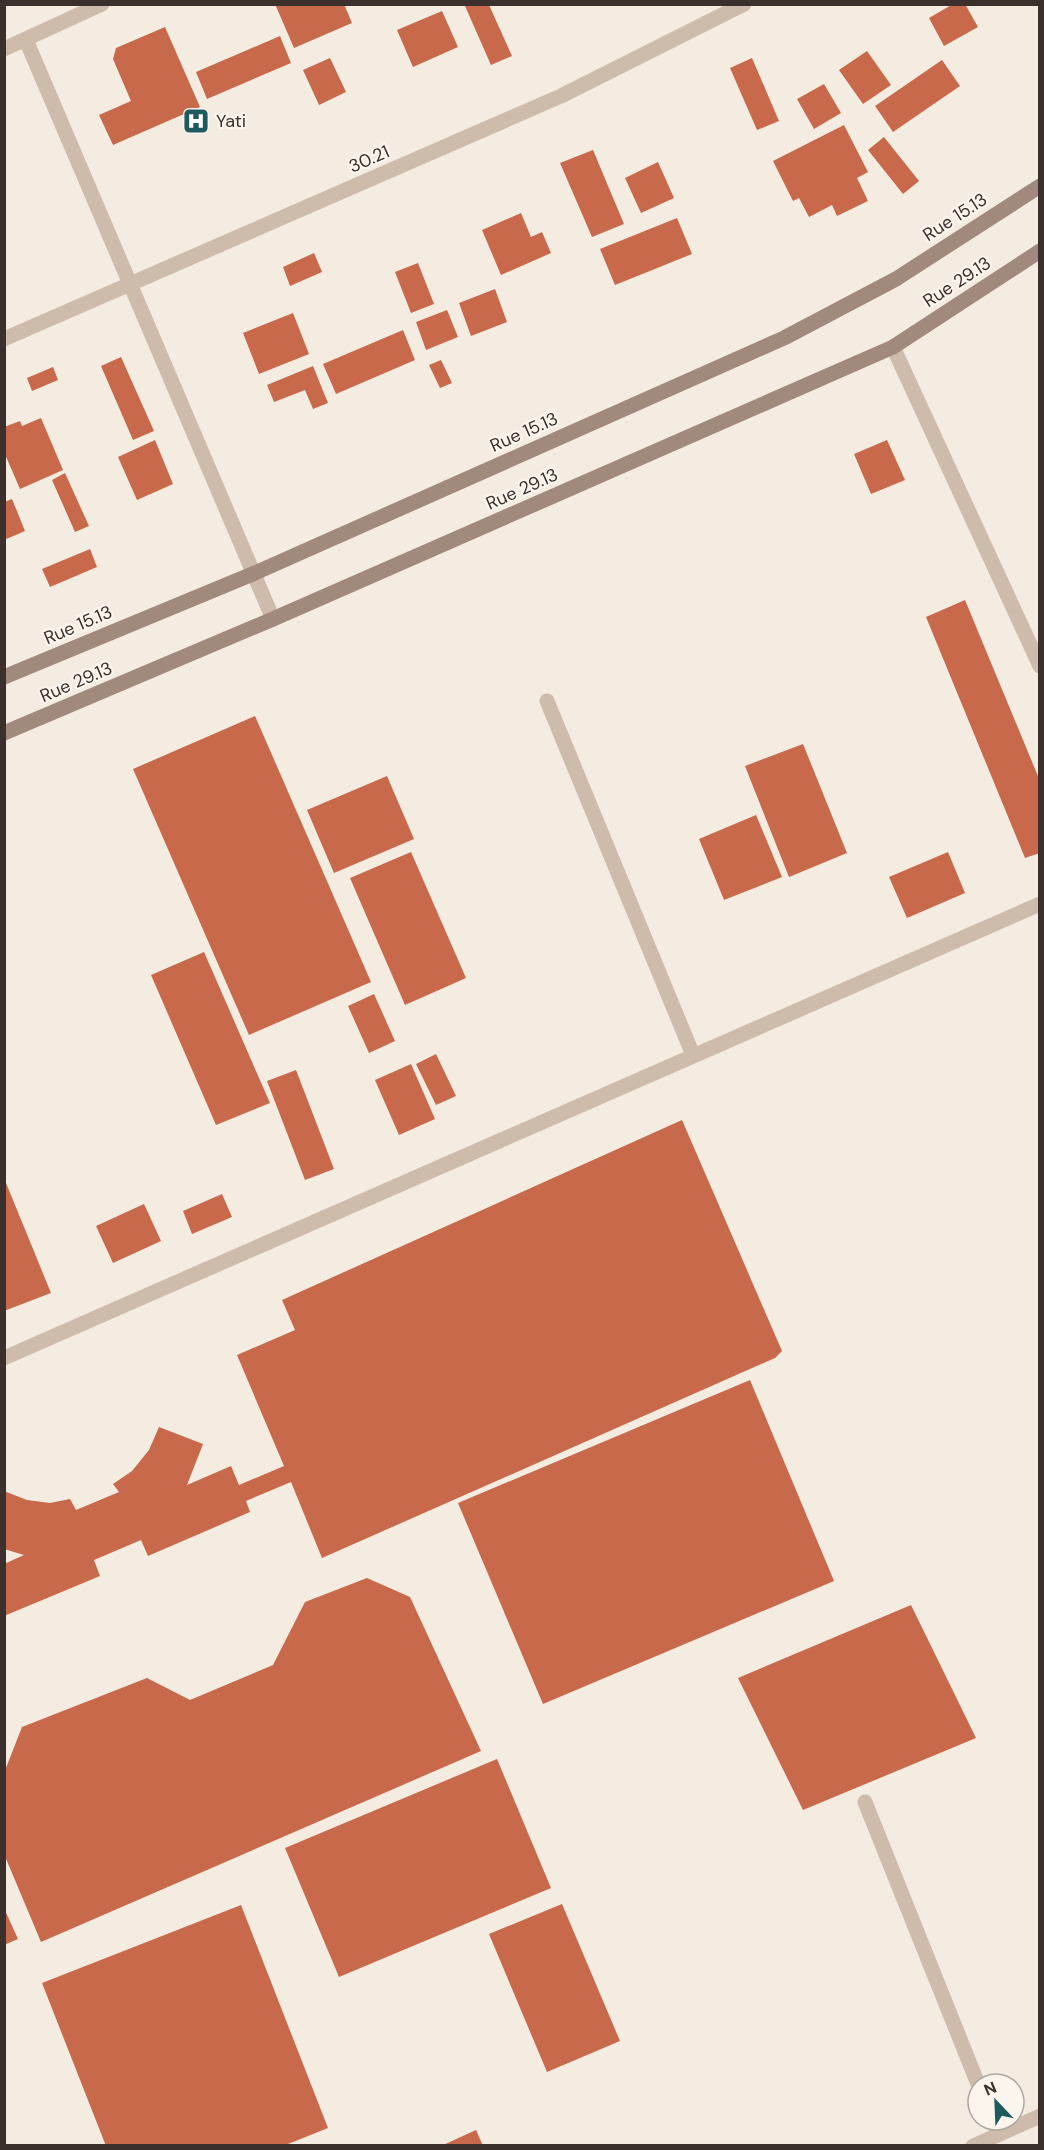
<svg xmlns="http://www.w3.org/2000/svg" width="1044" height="2150" font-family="'DM Sans',sans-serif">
<rect width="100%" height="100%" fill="#f4ebe1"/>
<path fill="#c8694b" d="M275,4H344L352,23L294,48Z
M953,4H965L978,27L944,46L929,18Z
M468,5H489L512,56L491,65L465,6Z
M442,11L458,47L413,67L397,30Z
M165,27L200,107L113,145L99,115L131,101L113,59L116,48Z
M280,36L291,63L207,99L196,72Z
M867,51L891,85L863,104L839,70Z
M330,58L346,92L319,105L303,70Z
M752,58L779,121L757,130L730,68Z
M942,60L960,86L893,132L875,106Z
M824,84L841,113L814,129L797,99Z
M844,125L868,172L857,178L868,201L837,216L832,205L809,217L799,198L793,201L773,161Z
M884,137L919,181L903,194L868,150Z
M593,150L624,224L592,237L560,163Z
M658,162L674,198L641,213L625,178Z
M521,213L531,237L542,232L551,253L501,275L482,230Z
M677,218L692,254L615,285L600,249Z
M314,253L322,272L290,286L283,267Z
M418,263L434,304L411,313L395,272Z
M495,289L507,322L471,336L459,303Z
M447,310L458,337L426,350L416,322Z
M293,313L309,354L259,374L243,333Z
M403,330L415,360L336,394L323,364Z
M121,357L154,431L133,440L101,366Z
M441,360L452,383L440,388L429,365Z
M313,366L328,403L313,409L305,390L274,402L267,385Z
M53,367L58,380L32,391L27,378Z
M41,418L63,470L20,489L4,452V427L20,421L22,426Z
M155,440L173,484L137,500L118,457Z
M887,440L905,480L871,494L854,454Z
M65,473L89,526L75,532L52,480Z
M12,499L25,531L4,540V502Z
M90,549L97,567L50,587L42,569Z
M965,600L1040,781V853L1025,858L926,617Z
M255,716L371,982L249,1035L133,769Z
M803,744L847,853L789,877L745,766Z
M387,776L414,839L334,873L307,810Z
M756,815L782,877L724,900L699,839Z
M411,852L466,978L405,1005L350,878Z
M948,852L965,893L907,918L889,877Z
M204,952L270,1103L216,1125L151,975Z
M374,994L395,1041L369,1053L348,1006Z
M436,1054L456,1096L436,1105L416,1064Z
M411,1064L435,1119L399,1135L375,1080Z
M296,1070L334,1169L305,1180L267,1081Z
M682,1120L782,1351L775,1358L322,1558L291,1482L246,1501L250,1512L148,1556L141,1540L94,1560L100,1576L4,1616V1564L24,1555L4,1549V1491L27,1500L50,1503L70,1499L76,1510L119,1492L113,1484L132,1471L149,1450L159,1427L203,1444L187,1485L231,1466L239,1485L284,1466L237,1355L295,1330L282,1300Z
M4,1178L51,1293L4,1311Z
M222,1194L232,1217L192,1234L183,1211Z
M144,1204L161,1241L113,1263L96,1226Z
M750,1380L834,1581L543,1704L458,1503Z
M367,1578L410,1597L481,1751L41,1942L4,1854V1773L22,1727L147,1678L190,1700L273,1665L305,1602Z
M911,1605L976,1738L803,1810L738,1678Z
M497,1759L551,1888L339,1977L285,1848Z
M562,1904L620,2041L547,2072L489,1934Z
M241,1905L328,2128L283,2146H106L42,1983Z
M4,1908L18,1939L4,1945Z
M476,2130L483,2146H441Z"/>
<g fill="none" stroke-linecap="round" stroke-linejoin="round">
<path stroke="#cdbbac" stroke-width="15" d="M547,701L693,1055
M865,1802L978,2084
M993,2120L999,2134"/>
<path stroke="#cdbbac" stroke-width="15" d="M26,40L273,619
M4,49L102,4
M4,339L561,96L744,4
M893,347L1040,666
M4,1358L1040,904
M973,2146L1040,2116"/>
<path stroke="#a18a7d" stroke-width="15" d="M4,677L255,573L784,338L896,279L1040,186
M4,733L273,619L893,347L1040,251"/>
</g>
<defs>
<symbol id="hospital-square" viewBox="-11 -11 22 22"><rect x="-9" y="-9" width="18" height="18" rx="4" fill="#1f5a5e" stroke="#fbf5ee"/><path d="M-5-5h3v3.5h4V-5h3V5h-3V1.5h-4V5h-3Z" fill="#fff"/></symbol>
</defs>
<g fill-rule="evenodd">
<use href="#hospital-square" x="181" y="106" width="30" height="30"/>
</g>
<g text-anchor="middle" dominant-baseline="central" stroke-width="4.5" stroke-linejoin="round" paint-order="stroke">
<g font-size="18" fill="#3b302b" stroke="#fbf5ee" text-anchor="start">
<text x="216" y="121">Yati</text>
</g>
<g font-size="18" fill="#3b302b" stroke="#fbf5ee">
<text transform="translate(369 159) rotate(-24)">30.21</text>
<text transform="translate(955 217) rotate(-33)">Rue 15.13</text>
<text transform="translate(957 282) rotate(-33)">Rue 29.13</text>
<text transform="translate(524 432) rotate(-24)">Rue 15.13</text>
<text transform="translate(522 489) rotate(-24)">Rue 29.13</text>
<text transform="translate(78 625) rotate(-23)">Rue 15.13</text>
<text transform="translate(76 682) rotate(-23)">Rue 29.13</text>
</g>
</g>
<rect width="1044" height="2150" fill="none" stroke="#3b302b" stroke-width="12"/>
<g transform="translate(996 2102) rotate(337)"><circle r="28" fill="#fbf5ee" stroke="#aea6a0" stroke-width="1.5"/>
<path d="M0-4.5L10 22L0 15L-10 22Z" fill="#1f5a5e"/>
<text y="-9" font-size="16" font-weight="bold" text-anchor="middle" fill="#3b302b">N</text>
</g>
</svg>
